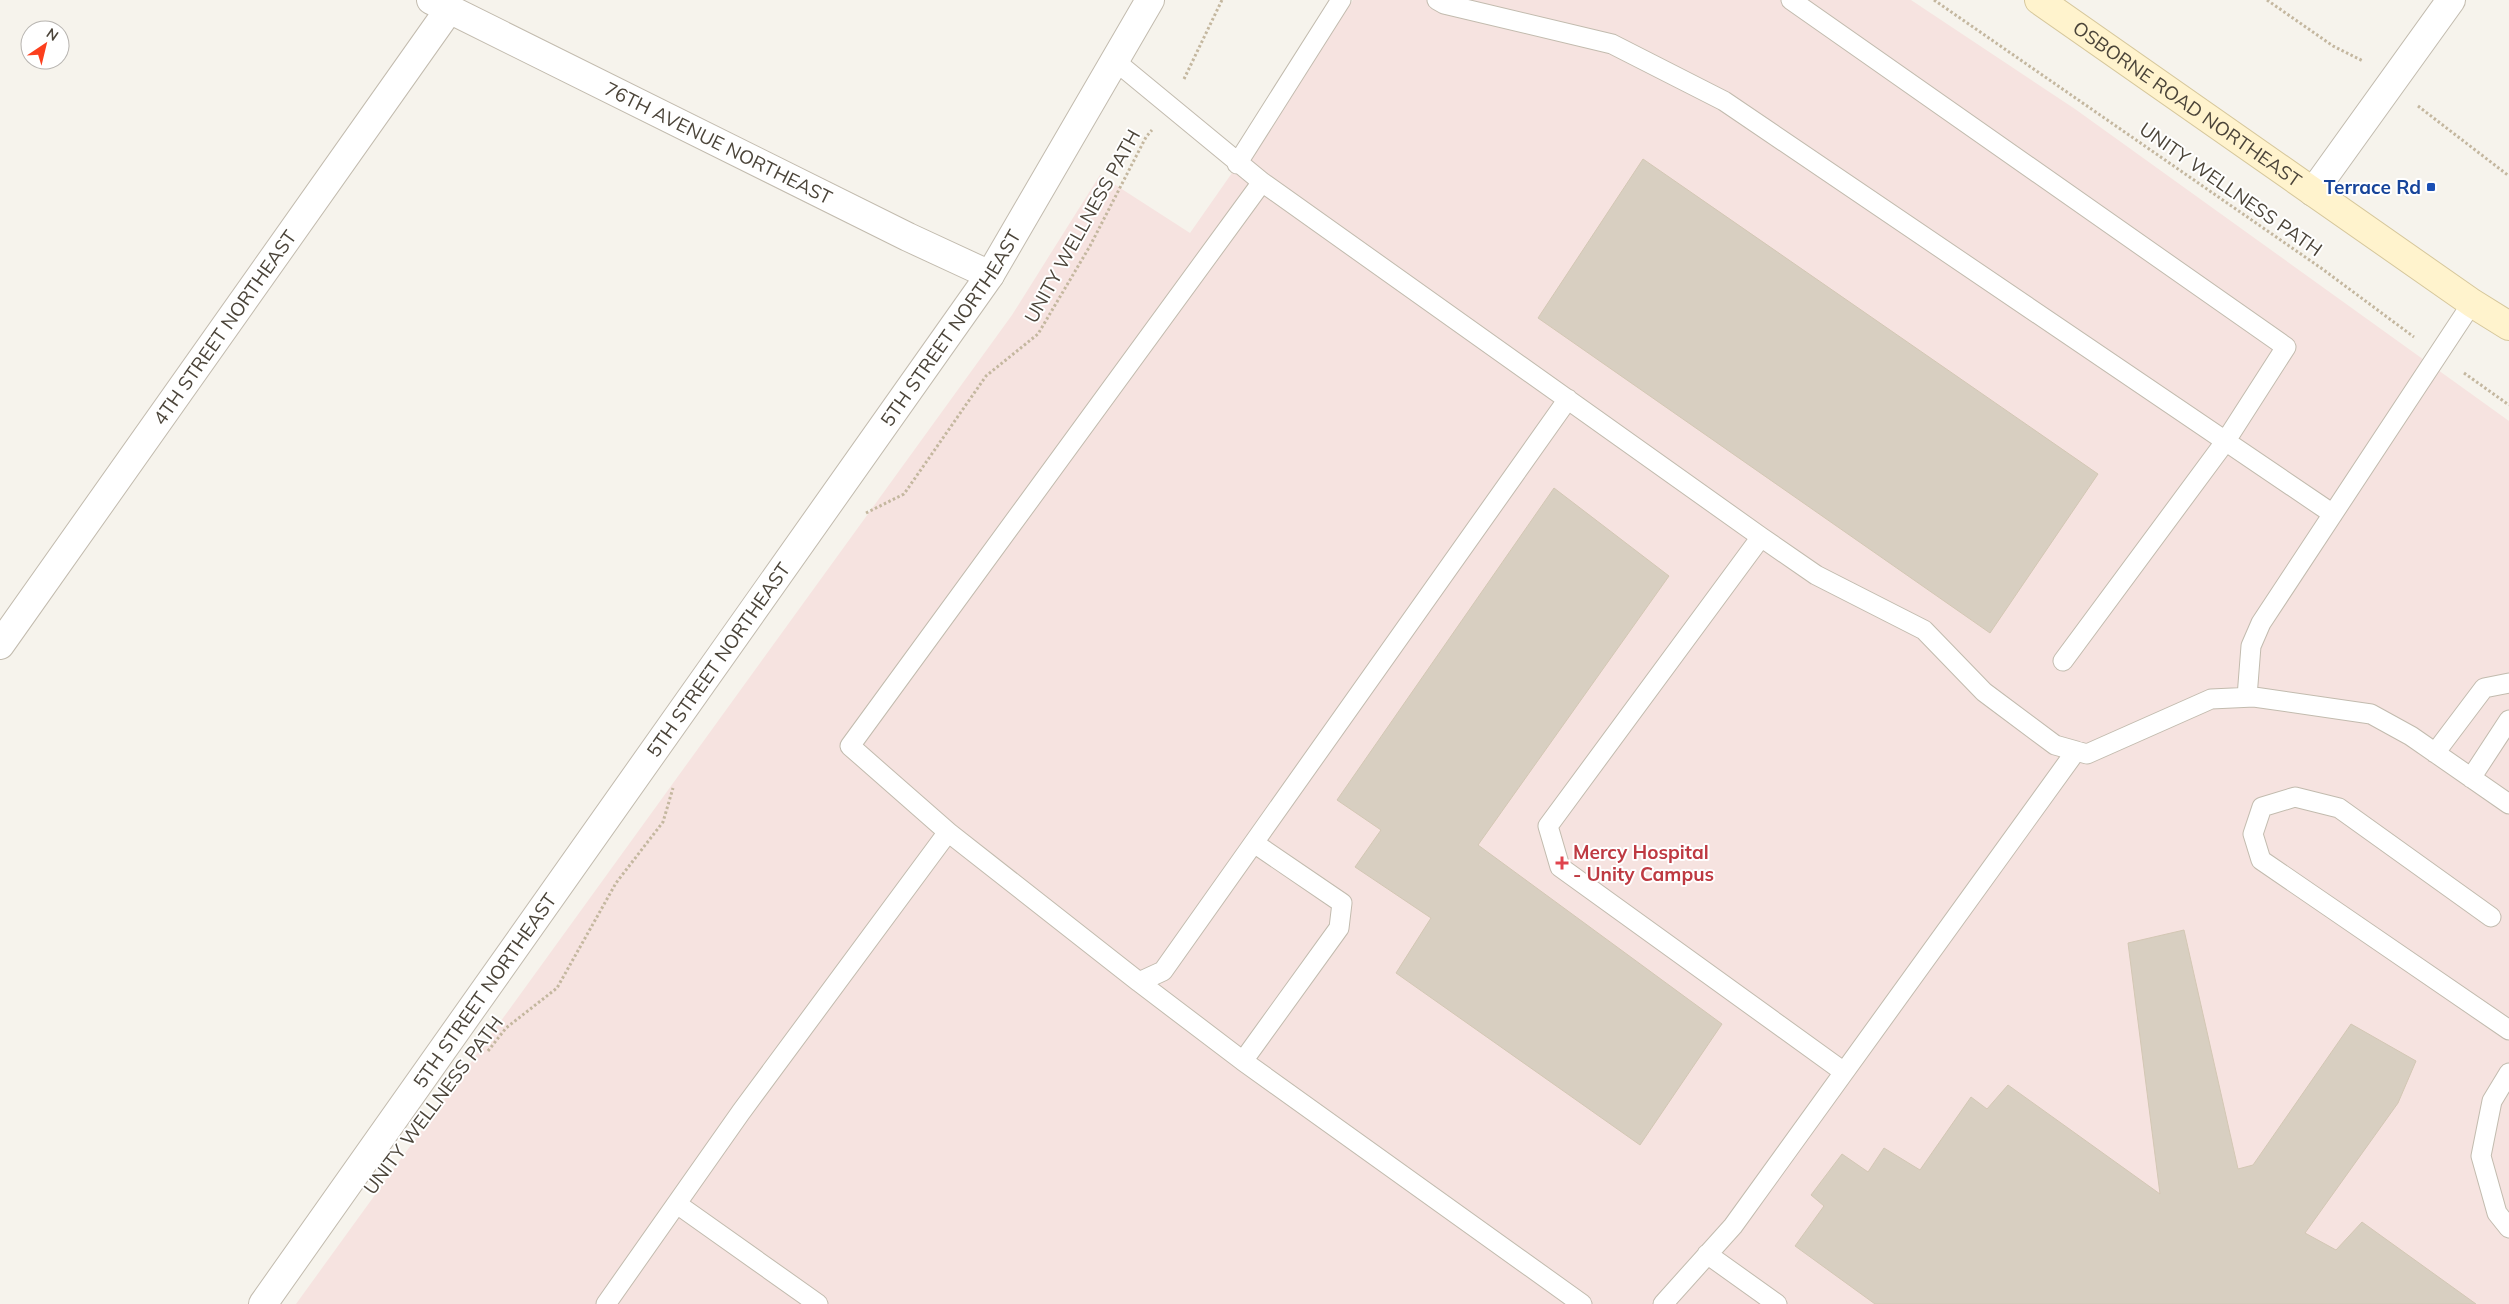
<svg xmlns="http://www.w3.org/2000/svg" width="2509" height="1304" font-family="Mulish,sans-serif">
<rect width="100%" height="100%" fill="#f6f3ec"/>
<path fill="#f6e3e0" d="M1353,0H1911L2075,109L2509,421V1304H296L1012,315L1100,175L1190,233Z"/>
<path fill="#d8cfc1" stroke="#d3c7b4" d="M1643,159L2098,474L1990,633L1538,318Z
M1554,488L1669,576L1478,845L1722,1024L1640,1145L1396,973L1431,918L1355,867L1381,830L1337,800Z
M2184,930L2238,1169L2253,1165L2351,1024L2416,1061L2398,1103L2305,1233L2336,1250L2362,1222L2476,1304H1875L1795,1246L1824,1206L1811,1195L1842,1154L1868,1172L1884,1148L1920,1170L1971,1097L1987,1109L2008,1085L2160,1194L2128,943Z"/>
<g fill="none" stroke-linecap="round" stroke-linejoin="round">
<defs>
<path id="lane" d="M1437,0L1444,4L1612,44L1724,101L2333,514
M1791,0L2286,347L2225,442L2063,661
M1114,60L1262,182L1761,537L1816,575L1924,630L1984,692L2055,745L2087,754L2211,699L2254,697L2371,714L2411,736L2509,804
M1237,164L1341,0
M1761,537L1548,826L1560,867L1844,1072
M2247,697L2251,646L2261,623L2472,303
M2435,753L2484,688L2509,683
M2471,778L2509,720
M948,832L1139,982L1163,971L1568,399
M1254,843L1342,903L1339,928L1243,1061L1582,1304
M2491,917L2339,808L2295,797L2262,807L2253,834L2261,860L2509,1030
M1139,982L1243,1061
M2509,1073L2492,1101L2481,1156L2497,1213L2509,1228
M677,1204L818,1304
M1707,1254L1777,1304
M606,1304L741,1112L948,832L850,746L1262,182
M1663,1304L1733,1226L2076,751"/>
<g id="street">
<path id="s1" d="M431,0L908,237L990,275"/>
<path d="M2313,192L2451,0"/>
<path id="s2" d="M0,645L448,11"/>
<path id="s3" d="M263,1304L990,275L1150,0"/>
</g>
<g id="secondary">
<path id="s4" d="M2039,0L2472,303L2509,326"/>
</g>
</defs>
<use href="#lane" stroke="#c2bbae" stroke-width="21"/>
<use href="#street" stroke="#c2bbae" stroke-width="30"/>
<use href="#secondary" stroke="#d6c79b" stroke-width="30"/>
<path stroke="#c4b79f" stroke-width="3" stroke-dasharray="2.5 2.5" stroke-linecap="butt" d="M1934,0L2321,268L2414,337
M2267,0L2333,46L2363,61
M1184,79L1222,0
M2418,106L2509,176
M2464,373L2509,405
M866,513L904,494L986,376L1038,334L1090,246L1146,137L1152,130
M488,1051L506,1028L557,988L616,883L663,822L673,788"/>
<use href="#lane" stroke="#fff" stroke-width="19"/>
<use href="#street" stroke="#fff" stroke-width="28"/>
<use href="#secondary" stroke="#fff3cd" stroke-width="28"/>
</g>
<rect fill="#1a4fb4" stroke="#fff" stroke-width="2" x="2426" y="182" width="10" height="10" rx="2.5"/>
<path fill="#e0444e" stroke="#fff" stroke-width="2" d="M1559.5 855.5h5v5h5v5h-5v5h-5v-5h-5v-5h5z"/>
<g text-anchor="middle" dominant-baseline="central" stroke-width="4" stroke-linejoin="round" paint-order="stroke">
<g font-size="19" fill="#4b4439" stroke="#fff">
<text stroke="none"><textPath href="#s4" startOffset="181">OSBORNE ROAD NORTHEAST</textPath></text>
<text stroke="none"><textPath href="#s1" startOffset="321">76TH AVENUE NORTHEAST</textPath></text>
<text transform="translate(2231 189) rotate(35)">UNITY WELLNESS PATH</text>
<text transform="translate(1082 226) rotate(-61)">UNITY WELLNESS PATH</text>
<text stroke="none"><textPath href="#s3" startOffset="1194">5TH STREET NORTHEAST</textPath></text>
<text stroke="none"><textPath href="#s2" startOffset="389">4TH STREET NORTHEAST</textPath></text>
<text stroke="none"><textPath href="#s3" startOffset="789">5TH STREET NORTHEAST</textPath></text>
<text stroke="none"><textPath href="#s3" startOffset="384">5TH STREET NORTHEAST</textPath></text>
<text transform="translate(433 1105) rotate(-53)">UNITY WELLNESS PATH</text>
</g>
<g font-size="19" font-weight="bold" fill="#164399" stroke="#fff" text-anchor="end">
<text x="2421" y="187">Terrace Rd</text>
</g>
<g font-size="19" font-weight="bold" fill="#be3a42" stroke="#fff" text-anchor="start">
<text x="1573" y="852">Mercy Hospital<tspan x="1573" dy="22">- Unity Campus</tspan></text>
</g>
</g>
<g transform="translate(45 45) rotate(35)"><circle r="24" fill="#ffffff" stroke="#b7b4b0"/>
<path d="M0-4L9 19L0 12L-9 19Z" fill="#fc3f1d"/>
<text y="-8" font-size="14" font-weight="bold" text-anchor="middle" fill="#4b4439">N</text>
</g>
</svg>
